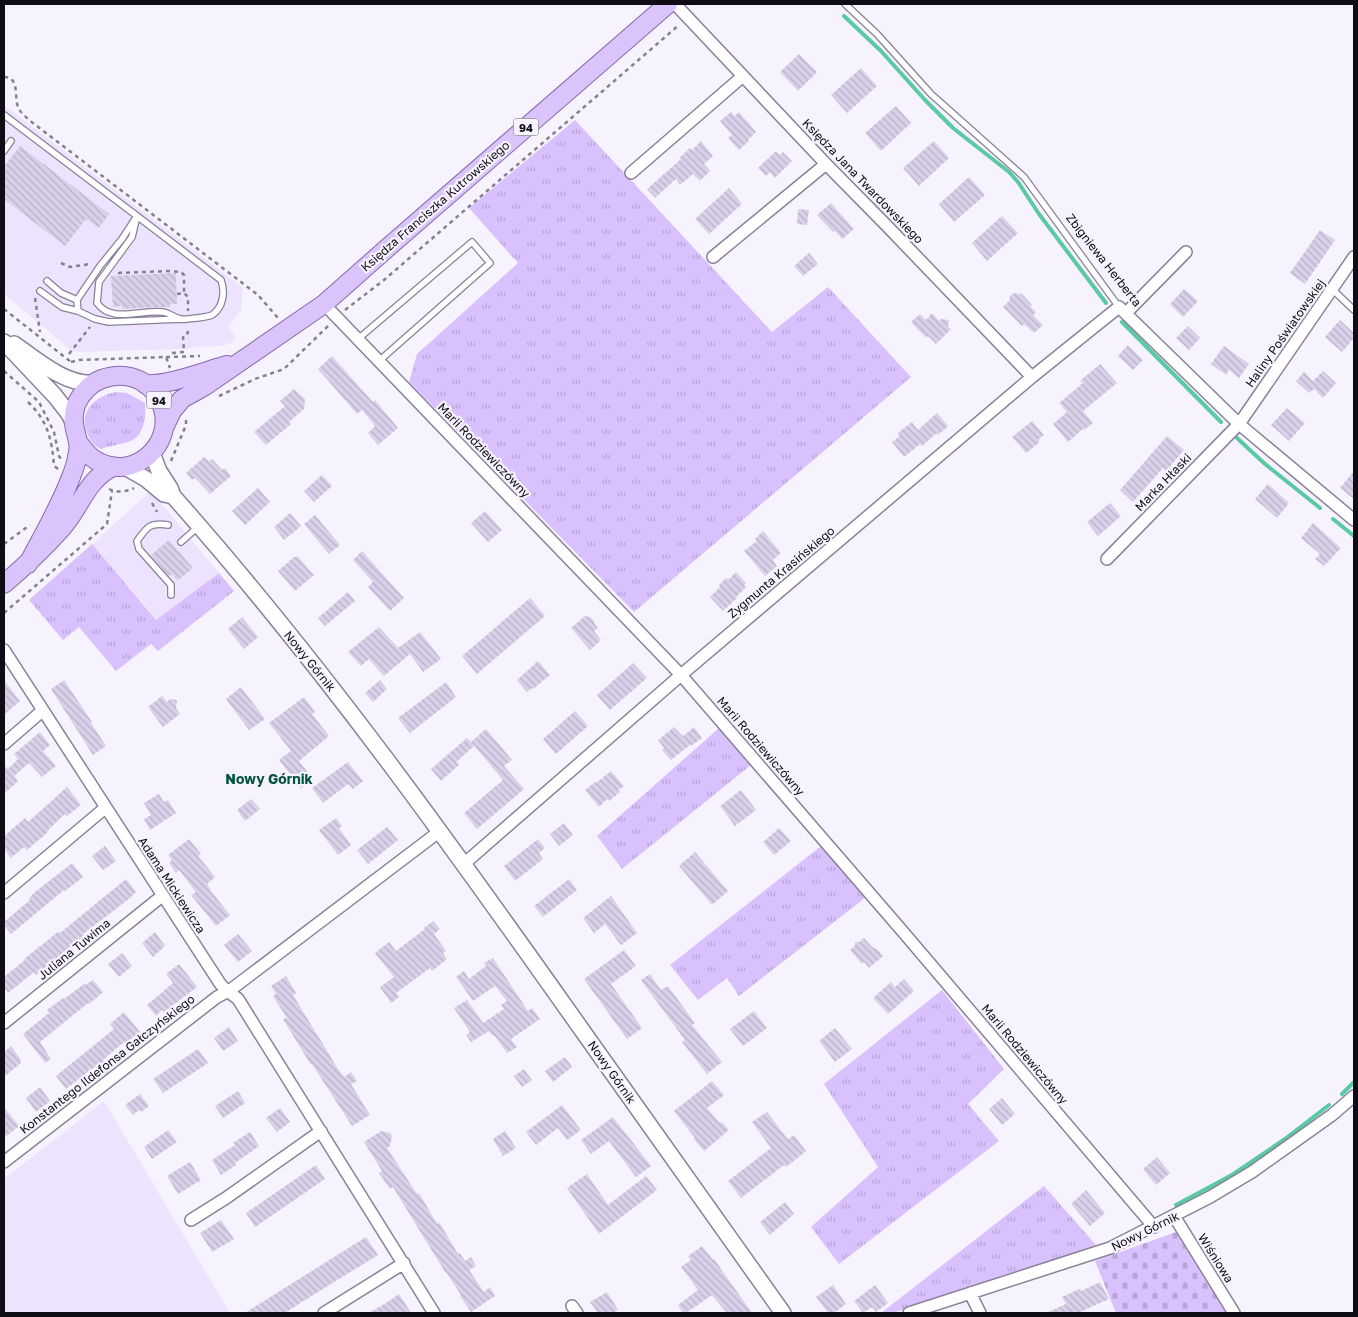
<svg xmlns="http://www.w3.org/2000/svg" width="1358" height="1317" font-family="'Golos Text',sans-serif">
<defs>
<pattern id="grass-tufts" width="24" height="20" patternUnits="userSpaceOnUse" patternTransform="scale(1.25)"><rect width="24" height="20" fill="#d8c1fc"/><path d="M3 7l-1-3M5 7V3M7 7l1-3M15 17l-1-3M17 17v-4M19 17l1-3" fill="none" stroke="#b8a5d7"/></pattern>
<pattern id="cemetery-stones" width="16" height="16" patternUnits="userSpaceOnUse" patternTransform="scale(1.25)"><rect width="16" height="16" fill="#d8c1fc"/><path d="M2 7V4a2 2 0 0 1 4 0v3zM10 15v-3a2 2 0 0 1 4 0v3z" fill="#b8a5d7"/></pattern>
<pattern id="building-back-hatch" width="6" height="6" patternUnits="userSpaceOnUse" patternTransform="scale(1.25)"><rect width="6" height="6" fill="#d9d0e9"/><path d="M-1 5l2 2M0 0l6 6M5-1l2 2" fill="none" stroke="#b9b1c7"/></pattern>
</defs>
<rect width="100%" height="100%" fill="#f7f3fe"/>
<path fill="#ede3fe" d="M4,105L243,288L241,310L228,328L236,336L231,343L223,346L195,347L186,349L77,352L72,351L4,294Z
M151,491L219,573L157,620L92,544Z
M104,1101L230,1313H4V1253L5,1252L4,1250V1179Z"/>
<path fill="url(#grass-tufts)" d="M575,120L772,332L828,287L911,377L634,612L409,382L417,354L518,263L469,208Z
M116,392L127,393L145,403C146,420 144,439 125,443C117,445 109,446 101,449C94,446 91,442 88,435C77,412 95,396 116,392Z
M92,544L156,620L219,573L234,591L158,651L151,644L116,671L79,627L63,640L29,600Z
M719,728L751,765L622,869L597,836Z
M821,846L865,898L739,996L727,978L698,1000L670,965Z
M942,990L1004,1069L968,1104L999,1141L839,1264L811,1227L878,1167L824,1084Z
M1044,1186L1096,1245L965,1291L892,1313H881Z"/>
<path fill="url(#cemetery-stones)" d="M1176,1232L1226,1313H1116L1095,1261Z"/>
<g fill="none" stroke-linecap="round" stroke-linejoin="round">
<path stroke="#59caa3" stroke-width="4" d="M844,16L881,51L925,100L953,128L1009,172L1018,182L1039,214L1106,303
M1122,322L1221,422
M1237,438L1265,464L1320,508
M1333,519L1354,536
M1342,1094L1354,1082
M1176,1205L1232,1175L1285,1139L1329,1105"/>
</g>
<path fill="url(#building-back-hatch)" d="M799,54L817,72L798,91L780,72Z
M861,68L877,86L847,113L831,95Z
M896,106L911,123L881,151L865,133Z
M731,112L735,116L739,112L756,132L748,140L749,141L739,150L728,138L732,135L720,121Z
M701,141L713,156L704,164L710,171L700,181L693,174L680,185L676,179L655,198L647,189L681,159L679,158L690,148L692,150Z
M934,141L949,158L919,186L903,168Z
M20,146L109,214L99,228L86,219L65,246L4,199V167Z
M776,151L780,155L783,152L792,161L775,178L770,172L766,176L758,168Z
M969,177L985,195L954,222L939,204Z
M729,188L742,204L709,234L695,219Z
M831,203L854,229L842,239L835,231L833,232L817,215Z
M798,209L809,210L807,225L797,224Z
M1002,216L1018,233L987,261L972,243Z
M1320,230L1335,240L1305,284L1290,273Z
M809,253L818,264L803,276L794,266Z
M176,273L177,304H170V307H154L122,309V306L113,307L111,276Z
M1184,289L1198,301L1183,317L1170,304Z
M1014,293L1022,294L1032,305L1030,306L1036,312L1033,315L1043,325L1034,333L1024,324L1022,326L1003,307L1009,301L1010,296Z
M932,313L939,321L941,319L949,320L948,327L951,329L936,344L928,336L926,338L911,322L920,314L926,320Z
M1340,320L1354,333V338L1342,352L1325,337Z
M1188,326L1200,338L1189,350L1176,338Z
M1128,345L1143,360L1133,370L1118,356Z
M1224,346L1249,364L1239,378L1229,370L1226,375L1211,364Z
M332,356L373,402L375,400L398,428L378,445L368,433L375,426L362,410L357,414L318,369Z
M1100,364L1117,383L1083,411L1093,423L1084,430L1083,429L1068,442L1053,424L1067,412L1059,403L1083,383L1080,381Z
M1323,371L1336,383L1323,398L1314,389L1309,393L1296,381L1304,372L1313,381Z
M294,389L305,399L304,409L289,422L291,424L266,445L254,432L285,406L280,401Z
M1287,408L1305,423L1289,441L1271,425Z
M937,413L948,426L938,435L937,433L922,446L920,444L904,457L892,442L900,436L898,433L912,422L918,430Z
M1032,421L1044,435L1038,440L1040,442L1026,453L1012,437Z
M1167,436L1184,450L1166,471L1163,468L1133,502L1120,490Z
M204,457L209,461L212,459L222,470L225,468L231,476L210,494L195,478L192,480L186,473Z
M1354,471V499L1340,488Z
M322,475L332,486L314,502L304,491Z
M1268,484L1289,503L1277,518L1255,499Z
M258,488L270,502L245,525L232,511Z
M1110,503L1121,516L1098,536L1087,522Z
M485,511L502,530L488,542L471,523Z
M290,513L301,526L284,540L274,527Z
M315,515L340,545L329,554L304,524Z
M1313,523L1341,548L1324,566L1315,559L1320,554L1301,538Z
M763,531L781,553L773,560L777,566L765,576L744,551L757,541L755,539Z
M169,540L193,568L177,581L172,574L169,576L151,555Z
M362,551L404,598L390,611L368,587L373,582L353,560Z
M294,557H298L314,575L295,591L278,571Z
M736,572L746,583L744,586L746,587L736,597L737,598L723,611L710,597L720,587L719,585L726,578L728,580Z
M348,592L355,601L325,626L318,618Z
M530,598L545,616L477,674L462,656Z
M585,616L590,617L594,621V623L598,628L594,631L601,640L590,650L571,628Z
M242,617L258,637L244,649L228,629Z
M379,627L398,648L420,632L441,659L423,672L410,654L384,676L369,659L361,666L348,652Z
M538,661L550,675L533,689L532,688L527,692L517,680Z
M633,663L647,678L610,710L597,695Z
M4,680L20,701L4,715Z
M64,680L92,722L91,723L106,746L93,755L51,689Z
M380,680L387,689L373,702L365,693Z
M446,682L456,697L410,733L398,718Z
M241,687L265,719L249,730L226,699Z
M162,696L167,702L170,699L177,700L176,708L180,714L163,727L148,707Z
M304,697L315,712L312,714L329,736L299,761L313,779L301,788L279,760L291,751L269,723Z
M575,711L588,726L556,754L543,739Z
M674,727L683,736L694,727L702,738L691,746L690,745L671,760L662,750L664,748L658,740Z
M486,729L512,760L504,766L524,789L477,829L464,813L503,780L471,742Z
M40,732L50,745L43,751L56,766L42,777L29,763L14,776L18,781L4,794V765L8,769L18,759L14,754Z
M467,738L474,746L456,762L459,765L441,781L431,769Z
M348,762L363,781L353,789L348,784L323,803L312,788Z
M611,771L624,786L618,790L620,792L609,801L607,799L599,807L585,790L595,782L596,783Z
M67,787L81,805L67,816L65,814L47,831L48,832L27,850L24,847L11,858L4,849V836L25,818L28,822Z
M741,790L756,810L735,826L720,806Z
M159,794L164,802L168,800L176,813L150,830L144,819L151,815L144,803Z
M251,799L260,809L245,821L237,810Z
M336,818L342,826L339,828L351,845L338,855L319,830Z
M564,823L573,835L559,846L550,834Z
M387,827L398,840L368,864L357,850Z
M779,828L791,841L774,855L763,842Z
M189,839L201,854L198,856L215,877L207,884L211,890H210L230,915L216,926L191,895L196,892L179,870L176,873L169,863L172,860L168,855Z
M538,839L545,848L539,853L543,859L515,881L504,866Z
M105,846L116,861L103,870L92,856Z
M695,852L728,891L712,905L679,866Z
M72,863L83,877L65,891L64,890L11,934L4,925V922L30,900L29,898L35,892Z
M126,879L136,892L129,899L83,934L84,935L36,975L34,972L8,993L4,987V977L25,960L24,959L43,944L59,931L60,933Z
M569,879L577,890L543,917L534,906Z
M611,896L637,933L621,945L605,924L594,933L583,918Z
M433,921L440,929L434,934L446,951L443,953L447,959L432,971L430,968L396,993L399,997L391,1003L380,987L394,977L375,953L389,942L396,951L425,929L424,928Z
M155,932L165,946L153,957L142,943Z
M238,934L252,951L238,962L224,945Z
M864,938L872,947L877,949L883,956L869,968L864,962L862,964L850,950L855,946V942H859Z
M624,950L636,966L611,984L642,1028L627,1039L584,979Z
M122,953L132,966L119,977L108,964Z
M493,958L528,1011L532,1008L540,1019L511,1039L517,1047L507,1053L494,1035L493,1036L489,1031L471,1042L466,1035L470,1032L454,1008L467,1000L483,1023L504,1009L501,1005L507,1001L495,986L473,1001L456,977L464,971L469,979L486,966L484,963Z
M179,964L197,987L164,1012L162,1010L156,1016L147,1005L173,983L166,974Z
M650,974L661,990L668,986L695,1023L692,1025L722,1062L707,1074L682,1042L685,1040L641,980Z
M286,976L296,993L293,995L338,1069L344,1077L351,1072L357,1081L351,1084L370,1115L352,1126L312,1064L311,1065L283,1019L287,1018L273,996L276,994L271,986Z
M904,979L914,991L888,1014L873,998L891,982L895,987Z
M93,980L103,992L89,1004L88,1003L40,1042L51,1059L45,1063L23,1034L49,1013L47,1010L63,998L64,999L84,984L85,985Z
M754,1011L767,1028L743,1046L730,1029Z
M124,1012L140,1032L125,1043L124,1042L103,1060L110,1071L104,1075L96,1066L66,1089L56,1076L114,1029L110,1024Z
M229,1027L238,1041L223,1051L214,1038Z
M835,1028L852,1049L835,1062L819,1041Z
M11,1046L21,1060L20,1061L21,1063L4,1077V1052Z
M198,1049L208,1063L163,1093L153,1079Z
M565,1057L572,1067L553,1082L545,1071Z
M524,1069L532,1080L522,1087L514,1076Z
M712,1081L724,1095L707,1108L720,1123L722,1122L729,1130L704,1151L694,1139L695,1138L674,1111Z
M40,1087L50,1101L36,1112L26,1098Z
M238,1091L245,1103L223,1118L215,1106Z
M140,1094L149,1106L141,1112L139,1110L133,1115L125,1105Z
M1002,1098L1015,1114L1002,1125L989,1109Z
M562,1105L581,1130L567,1140L558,1128L536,1145L526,1132Z
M4,1107L19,1126L4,1138Z
M280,1108L290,1122L277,1132L266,1118Z
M767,1112L788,1139L794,1135L806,1151L786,1167L784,1165L741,1198L728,1181L771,1148L752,1122Z
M613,1117L651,1166L636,1177L609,1141L591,1154L581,1140Z
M168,1130L177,1142L152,1159L144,1147Z
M381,1131L390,1133L392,1136L390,1146L387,1148L417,1194L419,1193L437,1224L439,1222L458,1254L460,1253L465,1261L471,1257L476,1266L469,1270L484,1292L490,1287L495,1296L471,1312L460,1296L461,1295L446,1272H445L393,1187L390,1189L379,1173L382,1171L364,1142Z
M505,1131L516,1148L503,1156L493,1139Z
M250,1132L259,1146L235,1163L236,1165L221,1175L212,1160L235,1145L233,1143Z
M1157,1157L1170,1173L1156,1185L1143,1169Z
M190,1162L201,1180L178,1194L167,1176Z
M316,1165L325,1179L255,1227L246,1213Z
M587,1174L608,1205L646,1176L657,1190L599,1234L567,1188Z
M1086,1190L1105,1213L1090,1226L1071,1204Z
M785,1202L794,1214L770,1235L760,1222Z
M221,1220L234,1239L212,1252L200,1233Z
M366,1237L378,1255L305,1300L285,1313H245Z
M702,1246L713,1260L714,1259L752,1313H727L712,1295L686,1313H683L678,1305L698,1290L681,1267L691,1260L688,1256Z
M1100,1282L1109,1299L1078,1313H1046L1066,1304L1062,1297L1079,1289L1081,1291Z
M833,1285L846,1304L834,1313H828L816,1297Z
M875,1285L888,1303L876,1312L872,1307L863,1313L854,1301Z
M607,1292L618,1310L612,1313H598L590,1302Z
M399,1294L411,1313H369L386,1303Z"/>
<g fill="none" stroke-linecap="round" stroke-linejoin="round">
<defs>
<path id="lane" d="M845,4L877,34L931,94L1024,177L1119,307
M4,115L137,216L132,237L99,282L97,303C112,324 141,309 163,312C169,313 175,318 181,319C186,320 192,318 197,318C201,317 208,317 212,315C224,307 225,291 221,280L137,216L122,239L100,266L77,300L78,311L95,319L109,322L181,319
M4,151L11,141
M47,281L61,293L77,300
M1332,289L1354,310
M40,291L62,307L78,311
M358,339L472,242L490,263L379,361
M168,525C150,522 147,527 137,541L139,549L171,585V595
M181,542L198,527"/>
<path id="street" d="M675,4L826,164L889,228L1032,377
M631,173L743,76
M713,257L826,164
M324,304L681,675L904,933L1154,1227
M1126,313L1186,252
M1107,559L1239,424L1354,257
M4,650L219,982C223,989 232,994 238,999L434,1313
M4,744L42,711
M465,863L681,675L1032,377L1119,307L1239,424L1354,520
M4,893L105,808
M4,1023L162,896
M4,1162L217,997L229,991L440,831
M1174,1216L1234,1313
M191,1220L226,1198L321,1131
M970,1293L980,1313
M572,1306L577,1313
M324,1313L404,1263
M909,1313L1110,1248L1210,1197L1252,1172L1332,1115L1354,1096"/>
<path id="secondary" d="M4,342L55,396L69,414L74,424
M14,344C37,360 66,386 95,383
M152,453L159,471L170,488L173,496C323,665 454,849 584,1033C650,1127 717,1220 783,1313
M125,467L146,479L164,494L173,496"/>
<path id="primary" d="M145,384C167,386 205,371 227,365
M164,428L172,411L182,399L205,386L324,304L385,250L668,4
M28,564C42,537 58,510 69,482C72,474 76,466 77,457C78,453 79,446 78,442C75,428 71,420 76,405C81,393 91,383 102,379C116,374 130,375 143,382C152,388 160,398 163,409C173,444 136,479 101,463C91,459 85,452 79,443
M4,584C24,567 44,548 62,528C81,507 86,480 113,467"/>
</defs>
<use href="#lane" stroke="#8a8199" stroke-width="8"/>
<use href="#street" stroke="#8a8199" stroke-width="14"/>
<use href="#secondary" stroke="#8a8199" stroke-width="18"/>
<use href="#primary" stroke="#846aa9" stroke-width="20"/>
<path stroke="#85818b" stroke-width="2.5" stroke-dasharray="4 4" stroke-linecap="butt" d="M4,77C20,77 14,97 18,107C20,112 25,116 29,120L258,295L278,318
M61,263L70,267L90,264
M118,273L168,271L181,272L184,275V293
M177,294L184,293L188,297V311
M35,298L40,332
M4,309L71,362
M345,310L384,280L679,25
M172,353L184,352L183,336L188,333L187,329
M69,354L90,327
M166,357L200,356
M71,362L79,360L166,357L170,368
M4,371L39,402L54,432L59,456L61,459
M219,396L255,379L284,369L328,326
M28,402C48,421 52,440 54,466L58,469
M171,461L186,425V418
M109,489C117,493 126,492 134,488
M152,503L157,512
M4,544L30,525
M4,613L107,524L112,491"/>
<use href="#lane" stroke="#fff" stroke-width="5.5"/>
<use href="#street" stroke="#fff" stroke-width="11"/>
<use href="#secondary" stroke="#fff" stroke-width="15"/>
<use href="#primary" stroke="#dbc4fb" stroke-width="18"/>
</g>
<g text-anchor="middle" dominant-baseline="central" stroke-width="4.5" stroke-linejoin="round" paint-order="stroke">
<g fill="#f7f3fe" stroke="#55515b" stroke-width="1">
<rect x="513.5" y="118.5" width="25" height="17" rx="4"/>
<rect x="146.5" y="391.5" width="25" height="17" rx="4"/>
</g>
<g font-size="11" font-weight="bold" fill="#100c15">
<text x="526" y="127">94</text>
<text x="159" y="400">94</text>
</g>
<g font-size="12" fill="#100c15" stroke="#f7f3fe">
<text transform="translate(863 181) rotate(46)">Księdza Jana Twardowskiego</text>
<text transform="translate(435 206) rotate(-41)">Księdza Franciszka Kutrowskiego</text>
<text transform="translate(1104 260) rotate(52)">Zbigniewa Herberta</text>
<text transform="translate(1285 333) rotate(-55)">Haliny Poświatowskiej</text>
<text transform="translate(484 450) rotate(46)">Marii Rodziewiczówny</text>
<text transform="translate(1163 482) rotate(-46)">Marka Hłaski</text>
<text transform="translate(781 572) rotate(-40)">Zygmunta Krasińskiego</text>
<text transform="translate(310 661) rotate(51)">Nowy Górnik</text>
<text transform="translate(761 746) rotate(49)">Marii Rodziewiczówny</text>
<text transform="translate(172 885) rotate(57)">Adama Mickiewicza</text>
<text transform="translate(74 949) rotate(-39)">Juliana Tuwima</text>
<text transform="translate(1025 1054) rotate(50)">Marii Rodziewiczówny</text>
<text transform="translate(107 1064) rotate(-38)">Konstantego Ildefonsa Gałczyńskiego</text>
<text transform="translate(612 1072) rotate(55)">Nowy Górnik</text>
<text transform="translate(1145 1231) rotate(-26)">Nowy Górnik</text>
<text transform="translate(1216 1258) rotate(58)">Wiśniowa</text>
</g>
<g font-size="14" font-weight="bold" fill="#02543e" stroke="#f7f3fe">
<text x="269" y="778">Nowy Górnik</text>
</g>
</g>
<rect width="1358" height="1317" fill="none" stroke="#100c15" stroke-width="10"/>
</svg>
